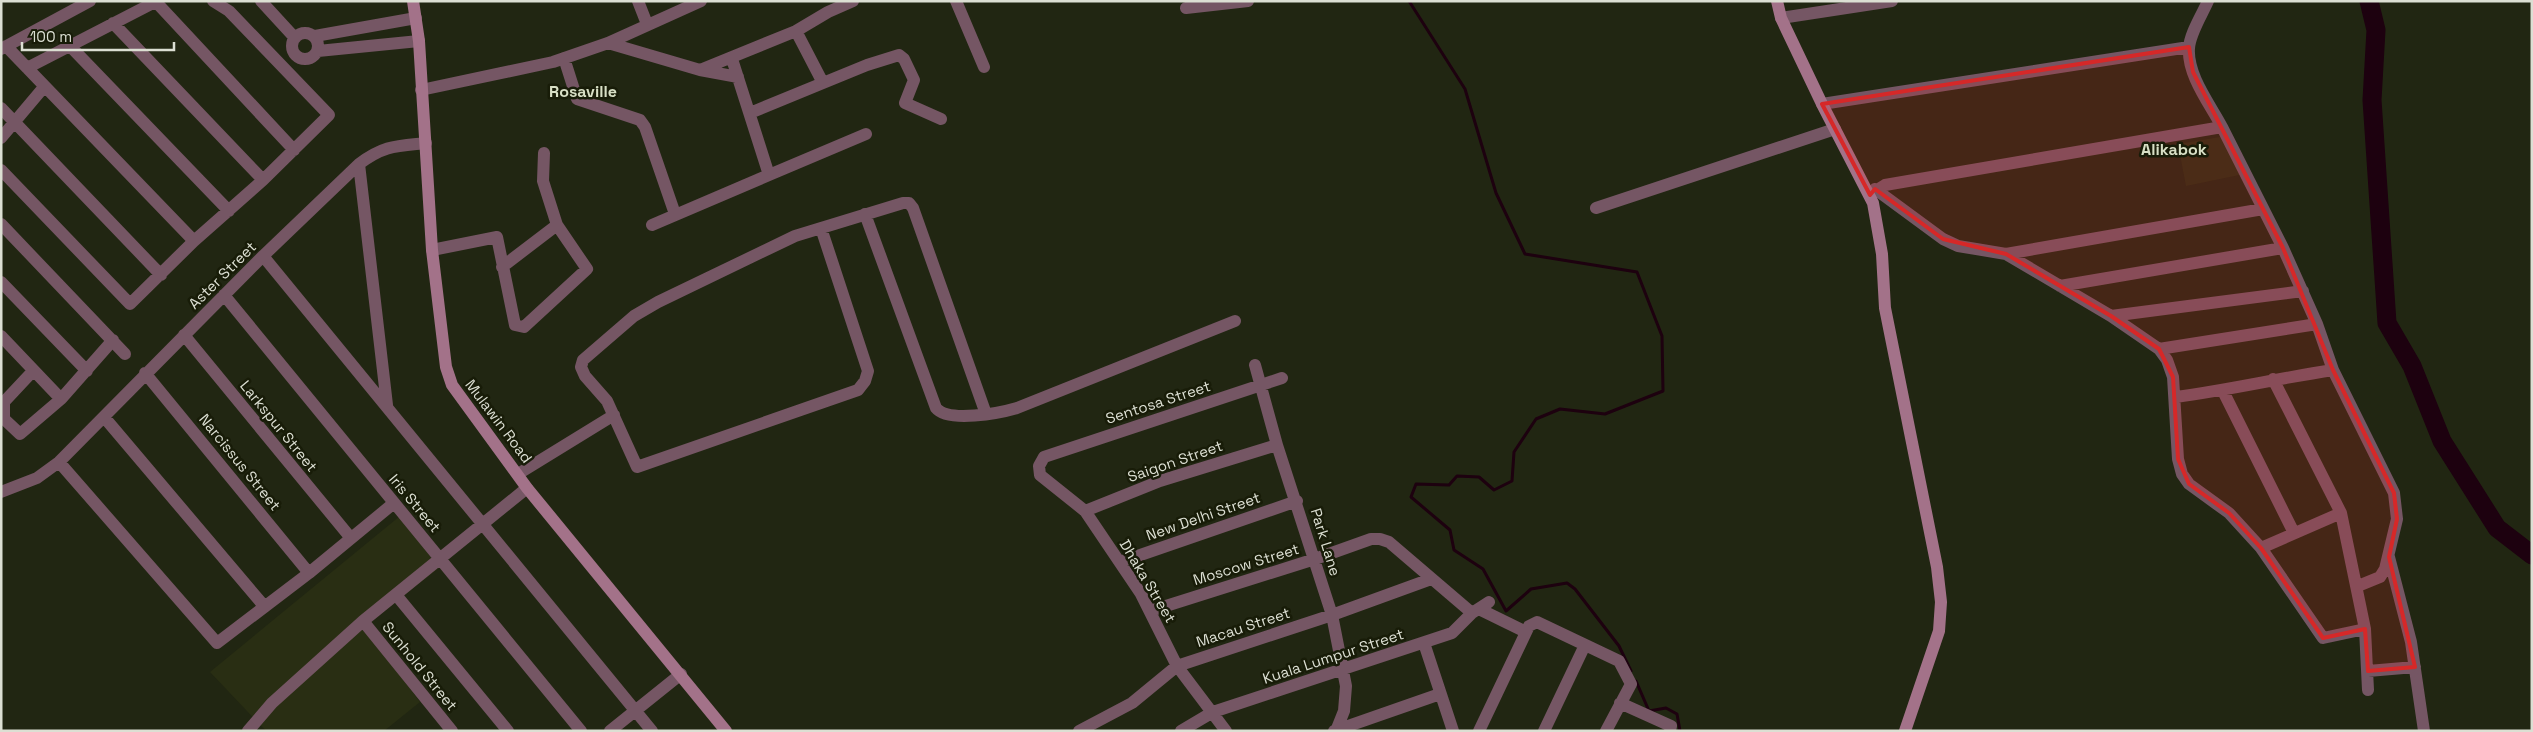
<svg xmlns="http://www.w3.org/2000/svg" width="2533" height="732" font-family="'Space Grotesk',sans-serif">
<rect width="100%" height="100%" fill="#212612"/>
<path fill="#292e13" d="M2226,136L2244,174L2186,186L2178,144Z
M400,516L439,568L364,627L420,702L384,731H266L210,672Z"/>
<g fill="none" stroke-linecap="round" stroke-linejoin="round">
<path stroke="#1d010f" stroke-width="3" d="M1409,1L1465,89L1496,193L1525,254L1637,272L1662,336L1663,391L1605,414L1560,409L1536,419L1514,452L1512,481L1494,490L1479,477L1457,476L1449,485L1416,484L1411,497L1450,530L1454,550L1483,569L1506,611L1531,589L1567,583L1575,589L1619,646L1631,671
M1636,681L1649,711L1666,708L1677,714L1680,731"/>
<path stroke="#1d010f" stroke-width="19" d="M2369,1L2376,30L2372,100L2387,323L2412,366L2442,441L2497,528L2532,555"/>
<path stroke="#755664" stroke-width="12" d="M261,1L295,38
M638,1L647,24
M956,1L984,67
M156,2L294,150
M1186,8L1248,1
M1781,18L1892,1
M113,23L263,180
M292 46a13 13 0 1 1 26 0a13 13 0 1 1-26 0Z
M315,36L416,18
M608,43L700,70L738,77
M6,46L194,241
M70,46L229,211
M1,49L90,1
M318,51L419,41
M564,58L577,99L640,120L645,127L675,214
M27,68L157,1
M700,70L796,31L828,12L853,1
M823,83L867,65L899,55L904,59L914,80L905,103L941,119
M421,90L553,62L608,43L701,1
M1822,104L2189,47
M1,108L161,275
M750,113L823,83L796,31
M2222,127L2283,248L2317,324L2333,370L2394,493L2397,519L2385,569L2380,577L2358,586
M1,138L44,87
M359,164L387,405
M1,170L130,304L194,241L263,180L329,115L229,11L213,1
M769,175L866,134
M1875,189L1943,239L1958,246L2006,254L2111,316L2159,349L2167,360L2173,377L2178,459L2182,474L2189,484L2229,513L2261,548L2323,638L2365,629L2341,513L2273,379
M1872,193L1885,185L2222,127C2210,104 2187,75 2189,48C2190,33 2202,15 2208,1
M1596,208L1835,129
M865,214L936,408C948,423 1000,413 1017,408L1235,321
M1,224L125,354
M652,225L769,175L732,59
M821,228L868,371L865,381L858,390L637,467L607,401L585,376L581,367L583,360L634,316L658,302L795,236L903,203H909L913,208L986,414
M432,250L497,237L515,325L524,327L587,269L557,225
M2006,254L2263,209
M263,256L652,731
M502,267L557,225L543,181L544,153
M1,282L87,371
M2060,286L2283,248
M224,295L581,731
M2111,316L2303,291
M184,335L350,537
M1,336L61,399
M2159,349L2317,324
M1255,365L1277,445L1332,615L1346,686L1344,711L1336,731
M33,371L4,402V419L20,434L61,399L113,340
M145,373L309,573
M2223,391L2294,533
M2176,397C2229,390 2280,378 2333,370
M104,417L264,606
M59,462L217,643L309,573L394,503
M518,474L614,415
M1,492L37,478L59,462L263,256L359,164C384,145 397,146 426,143
M1085,511L1160,481L1277,445
M2261,548L2341,513
M2389,557L2411,642L2424,731
M1120,562L1297,501
M397,596L508,731
M1479,609L1526,632
M1150,611L1315,559L1371,539H1380L1389,542L1472,613
M363,621L452,731
M2365,629L2368,690
M1424,643L1453,731
M2368,671L2415,667
M1620,703L1671,726L1670,731
M248,731L272,703L363,621L527,488
M610,731L681,674
M1079,731L1132,703L1177,666L1332,615L1431,579
M1181,731L1213,712L1452,633L1472,613L1489,602
M1226,731L1177,666L1141,594L1085,511L1040,475L1039,466L1044,457L1282,378
M1334,731L1440,694
M1479,731L1529,626L1537,622L1619,661L1631,684L1606,731
M1544,731L1585,645"/>
<path stroke="#a37289" stroke-width="12" d="M413,1L419,41L432,250L446,367L452,385L527,488L726,731
M1777,1L1781,18L1822,104L1873,203L1882,254L1885,308L1937,567L1941,602L1939,631L1905,731"/>
</g>
<path fill="#d62828" fill-opacity="0.2" stroke="#d62828" stroke-width="4" stroke-linejoin="round" d="M2189,47L2193,72L2283,248L2333,370L2394,493L2397,519L2389,557L2415,667L2368,671L2365,629L2323,638L2261,548L2229,513L2189,484L2178,459L2173,377L2159,349L2111,316L2006,254L1943,239L1875,189L1870,195L1822,104Z"/>
<g text-anchor="middle" dominant-baseline="central" stroke-width="5" stroke-linejoin="round" paint-order="stroke">
<g font-size="15" fill="#dcdfd3" stroke="#181c08">
<text transform="translate(222 275) rotate(-45)">Aster Street</text>
<text transform="translate(1158 402) rotate(-18)">Sentosa Street</text>
<text transform="translate(499 421) rotate(53)">Mulawin Road</text>
<text transform="translate(279 426) rotate(51)">Larkspur Street</text>
<text transform="translate(1175 461) rotate(-19)">Saigon Street</text>
<text transform="translate(240 462) rotate(51)">Narcissus Street</text>
<text transform="translate(415 503) rotate(50)">Iris Street</text>
<text transform="translate(1203 516) rotate(-19)">New Delhi Street</text>
<text transform="translate(1326 542) rotate(73)">Park Lane</text>
<text transform="translate(1246 564) rotate(-17)">Moscow Street</text>
<text transform="translate(1148 581) rotate(59)">Dhaka Street</text>
<text transform="translate(1243 627) rotate(-18)">Macau Street</text>
<text transform="translate(1333 656) rotate(-18)">Kuala Lumpur Street</text>
<text transform="translate(420 666) rotate(51)">Sunhold Street</text>
</g>
<g font-size="16" font-weight="bold" fill="#d8dfc5" stroke="#181c08">
<text x="583" y="91">Rosaville</text>
<text x="2174" y="149">Alikabok</text>
</g>
</g>
<rect width="2533" height="732" fill="none" stroke="#dcdfd3" stroke-width="5"/>
<path d="M22 42v8h152v-8" fill="none" stroke="#dcdfd3" stroke-width="2.5"/>
<text x="30" y="42" font-size="15" fill="#dcdfd3" stroke="#181c08" stroke-width="4" paint-order="stroke">100 m</text>
</svg>
